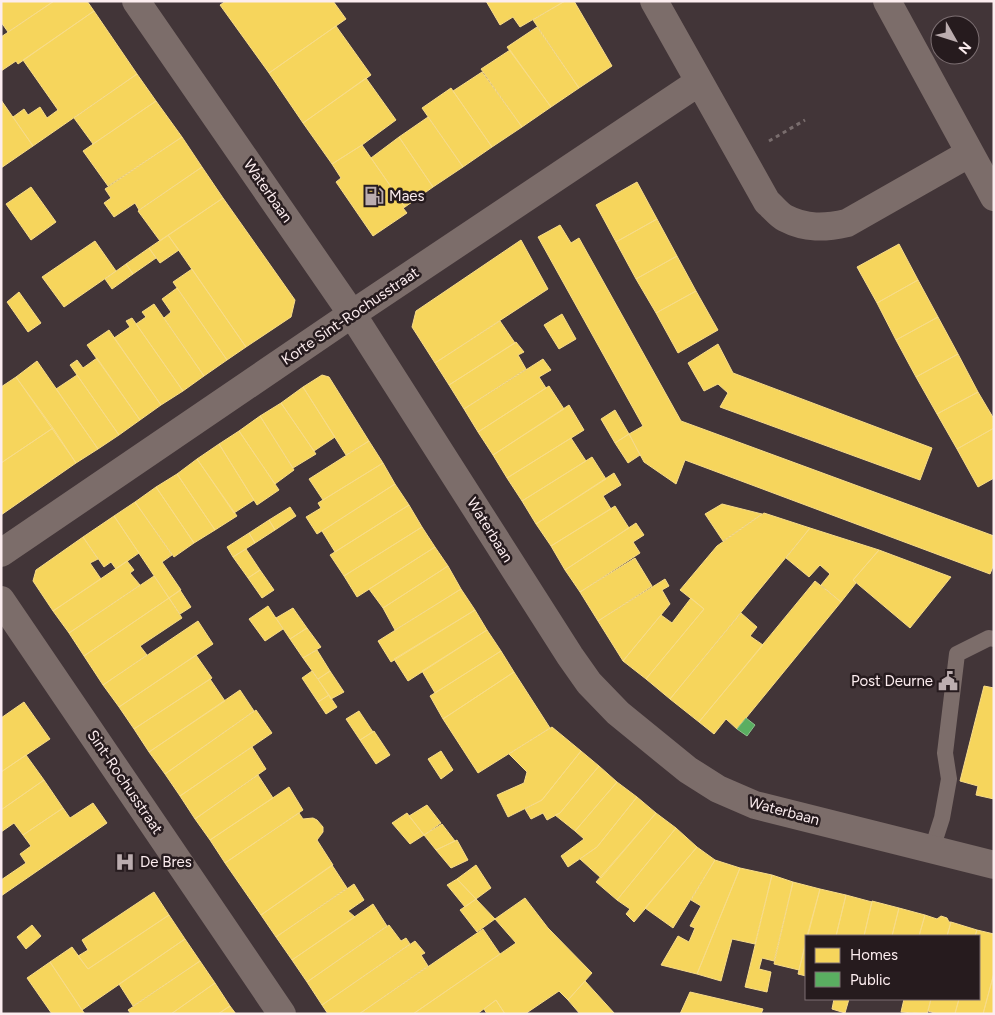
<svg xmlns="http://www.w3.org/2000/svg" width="995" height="1015" font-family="Figtree,sans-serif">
<rect width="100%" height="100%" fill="#423538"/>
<path fill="#f6d55c" stroke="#f8dc88" d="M1,1H54L8,32L1,22Z
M54,1H87L94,11L18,64L16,61L1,71V37Z
M226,1H333L346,19L269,73L220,5Z
M486,1H565L520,27L513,17L500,25Z
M565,1H574L612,66L579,88L533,20Z
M94,11L137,74L33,146L13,117L24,109L28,115L40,107L47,118L58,110L23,60Z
M336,26L371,75L303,123L269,73Z
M537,27L579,88L551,107L507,47Z
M510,50L551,107L522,127L481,69Z
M482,72L522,127L492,147L453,91Z
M137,74L156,101L93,144L74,118Z
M366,78L396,120L362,145L332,164L303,123Z
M451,88L492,147L463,167L422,108Z
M1,100L33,146L1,168Z
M156,101L182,137L108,186L83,151Z
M428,117L463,167L433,187L399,137Z
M182,137L202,167L139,210L135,203L114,217L104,203L111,198L105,189Z
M399,137L433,187L405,207L371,158Z
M362,145L405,207L403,208L407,213L373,236L336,182L341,178L332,164Z
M202,167L223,198L160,241L138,211Z
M637,182L657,219L616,242L596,205Z
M31,187L56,222L31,240L6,204Z
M223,198L295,300L291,317L246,347L168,235Z
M657,219L677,256L636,279L616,242Z
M560,225L571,243L579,238L681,421L994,536V564L990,574L685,460L676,484L644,462L629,434L643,426L538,237Z
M168,235L179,250L160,263L149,248Z
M521,240L548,289L435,363L412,327L416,311Z
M95,241L116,271L64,307L42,277Z
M899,244L918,280L877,303L857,267Z
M149,248L156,258L133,274L126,264Z
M677,256L696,291L656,313L636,279Z
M126,264L133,274L112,289L105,279Z
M192,269L246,347L227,360L173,282Z
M918,280L938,317L896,340L877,303Z
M177,288L227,360L204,376L164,318L171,312L162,299Z
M696,291L718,330L678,353L656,313Z
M19,292L41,323L28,332L7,302Z
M154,304L204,376L183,391L136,324L146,317L142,312Z
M562,314L576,339L559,349L544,325Z
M938,317L958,354L916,377L896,340Z
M132,318L183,391L161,405L114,338L130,327L126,321Z
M500,321L515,343L449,385L435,363Z
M109,330L161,405L140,420L87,345Z
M516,342L524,352L518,355L526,369L464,409L449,385Z
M718,344L733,373L932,448L920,480L720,407L728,393L718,384L704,391L688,363Z
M958,354L978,392L937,414L916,377Z
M97,358L140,420L119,435L70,365L77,360L83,368Z
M543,359L551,370L539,377L546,388L478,432L464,409Z
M37,361L98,449L76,463L16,377Z
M77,375L119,435L98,449L56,389Z
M322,375L329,377L369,441L346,455L303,387Z
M16,377L53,428L1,463V387Z
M549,386L564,409L493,455L478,432Z
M303,387L335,437L314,451L281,403Z
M978,392L994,419V428L957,449L937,414Z
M281,403L316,454L293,468L260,416Z
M569,405L584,430L507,478L493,455Z
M615,410L629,434L615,443L601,419Z
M260,416L294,470L275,484L239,431Z
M53,428L76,463L1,515V463Z
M994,428V478L978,487L957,449Z
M239,431L279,490L257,505L219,444Z
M629,434L640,455L628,463L615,443Z
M571,438L586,461L522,501L507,478Z
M369,441L383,463L323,500L309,479Z
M219,444L254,500L234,513L197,459Z
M592,457L606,479L536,524L522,501Z
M197,459L237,516L215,530L177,474Z
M383,463L395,484L317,534L306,517L321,508L318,503Z
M614,473L621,485L603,496L611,509L551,546L536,524Z
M177,474L215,530L194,543L156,487Z
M395,484L409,505L335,552L322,531Z
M156,487L194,543L174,557L135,502Z
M135,502L172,555L162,562L181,590L169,598L114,516Z
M722,504L762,514L723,541L705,514Z
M409,505L422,527L344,576L330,555Z
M615,506L629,528L565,570L551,546Z
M290,507L296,516L275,530L269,520Z
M764,513L810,528L670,699L646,679L704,609L680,590L717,546Z
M114,516L139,553L116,569L111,562L104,567L83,537Z
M269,520L275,530L255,543L249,533Z
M636,523L644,535L633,542L640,553L580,592L565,570Z
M422,527L435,547L357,597L344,576Z
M810,528L879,550L853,580L856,583L841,602L821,585L830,574L820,565L809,577L786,558Z
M249,533L255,543L233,557L227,547Z
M83,537L98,559L90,563L101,579L53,611L33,581L36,570Z
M435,547L448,566L383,608L369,589Z
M246,549L260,570L248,578L233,557Z
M879,550L951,577L910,628L853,580Z
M635,558L652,586L598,621L580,592Z
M127,561L134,570L130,573L140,585L69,633L53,611Z
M448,566L461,589L395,630L383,608Z
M260,570L274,590L262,598L248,578Z
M154,576L169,598L84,656L69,633Z
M665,579L669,586L662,590L670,604L623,661L598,621Z
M815,581L841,602L737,729L726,719L714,734L699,722Z
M461,589L475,610L391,662L378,641Z
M180,590L191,607L180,614L169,598Z
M169,598L182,618L140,646L147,655L103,685L84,656Z
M691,598L704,609L646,679L623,661L661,615L672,623Z
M268,606L283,629L265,641L249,619Z
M293,608L307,628L290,639L276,618Z
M475,610L487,630L408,681L394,659Z
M741,613L757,627L750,636L763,645L699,722L670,699Z
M198,621L213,644L119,707L103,685Z
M307,628L321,647L303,658L290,639Z
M487,630L501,651L435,693L422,671Z
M317,650L330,671L318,679L303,658Z
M501,651L514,672L443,719L430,696Z
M196,655L212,678L134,729L119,707Z
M312,671L329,695L318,702L302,678Z
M330,671L344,692L331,699L318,679Z
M514,672L550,728L478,773L443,719Z
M210,679L225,701L149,752L134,729Z
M984,686L994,688V799L976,795L978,786L960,781Z
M240,690L254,711L165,774L149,752Z
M329,695L337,707L326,714L318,702Z
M24,702L50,739L1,772V718Z
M256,710L272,733L180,796L165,774Z
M359,711L373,732L360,740L346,719Z
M552,727L581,751L542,800L508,817L497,795L524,783L527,772L509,754Z
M374,731L390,755L376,764L360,740Z
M252,747L266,769L195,819L180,796Z
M441,751L453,770L441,779L428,759Z
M581,751L599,766L560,813L547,820L543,813L531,819L525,809L542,800Z
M26,755L44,780L1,810V772Z
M599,766L617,782L575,831L555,815L560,813Z
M258,775L273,798L210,840L195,819Z
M44,780L63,808L23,835L14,823L1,832V810Z
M617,782L637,797L597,847L568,867L561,856L584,839L575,831Z
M289,787L303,810L225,863L210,840Z
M637,797L656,813L601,878L580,859L597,847Z
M93,803L107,823L1,896V880L26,863L20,854L31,846L23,835L63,808L70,818Z
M427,805L441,823L424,835L409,816Z
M299,813L303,819L313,818L317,820L323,827V832L317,840L333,865L261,915L225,863Z
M407,813L424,835L410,844L392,823Z
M656,813L676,828L617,900L596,882Z
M442,824L455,841L436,850L424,835Z
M676,828L697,847L634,922L626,914L630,909L617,900Z
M457,840L468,860L451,868L436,850Z
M697,847L715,860L673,928L645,908Z
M715,860L740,868L697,974L661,965L678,936L689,942L695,928L690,926L701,906L691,900Z
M332,865L347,888L276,937L261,915Z
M476,865L491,888L476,899L457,879Z
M740,868L772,875L755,944L732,939L721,981L697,974Z
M772,875L793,882L774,961L762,958L759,969L771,972L767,992L745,987Z
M457,879L476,899L465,907L447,885Z
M793,882L820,889L799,970L774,964Z
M354,884L364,900L348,911L355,917L292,960L276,937Z
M820,889L846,895L836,936H807Z
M154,892L169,915L88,969L78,956L88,950L82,940Z
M846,895L872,902L864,936H836Z
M525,898L548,928L592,973L568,1000L559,991L525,1014H505L496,1000L477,1014H413L516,943L495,919Z
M476,899L495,919L477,932L460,910Z
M872,901L899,908L892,936H864Z
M373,904L387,926L307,982L292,960Z
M899,908L925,915L919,936H892Z
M169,915L185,939L82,1010L50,962L72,947L88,969Z
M925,915L937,919L941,916L947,918L949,922H951L947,936H919Z
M951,922L977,930L975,936H947Z
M32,925L41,936L26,949L17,937Z
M389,925L401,941L406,938L410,944L322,1005L307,982Z
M483,929L500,954L413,1014H359Z
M977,930L994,934V973L983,1014H958L955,1013L959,999H979V936H975Z
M185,939L200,961L133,1006L119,984Z
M415,941L425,953L421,955L428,966L359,1014H328L322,1005Z
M806,941V976L798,974Z
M200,961L215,983L171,1014H131L128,1010Z
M50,962L82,1010L85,1014H52L27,978Z
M994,973V1014H983Z
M585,981L615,1014H580L568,1000Z
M215,983L230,1006L218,1014H171Z
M690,992L763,1009L761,1014H680Z
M834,999H849L845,1013L832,1009Z
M904,999H931L927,1014L901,1012Z
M931,999H959L955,1014H938L928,1011Z
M496,1000L505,1014H487L484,1009Z
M230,1006L236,1014H218Z"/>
<path fill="#5aae61" stroke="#8bc18c" d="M746,718L755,725L747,736L737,729Z"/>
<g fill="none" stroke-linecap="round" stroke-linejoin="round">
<path stroke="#796d6d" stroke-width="3" stroke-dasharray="4 4" stroke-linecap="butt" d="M769,141L805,120"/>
<path stroke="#7c6d6a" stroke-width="16" d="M932,849L942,818L949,779L945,753L957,654L989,638L994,639"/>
<path stroke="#7c6d6a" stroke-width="28" d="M136,1L352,314L570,656L589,683L618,713L688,770L718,789L755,805L994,865
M654,1L767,202C773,207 779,215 785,218C806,229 825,228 847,223L970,153L887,1
M970,153L994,197
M1,553L352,314L699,82
M1,600L282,1014"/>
</g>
<defs>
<symbol id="fuel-bare" viewBox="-9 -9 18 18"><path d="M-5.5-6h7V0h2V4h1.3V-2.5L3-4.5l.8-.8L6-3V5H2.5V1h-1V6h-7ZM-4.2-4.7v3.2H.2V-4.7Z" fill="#bbadaf" stroke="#261b1e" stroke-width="2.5" paint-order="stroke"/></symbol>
<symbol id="civic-bare" viewBox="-9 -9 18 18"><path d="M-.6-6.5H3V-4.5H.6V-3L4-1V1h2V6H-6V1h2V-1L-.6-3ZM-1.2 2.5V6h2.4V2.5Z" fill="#bbadaf" stroke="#261b1e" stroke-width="2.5" paint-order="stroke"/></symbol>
<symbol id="hospital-bare" viewBox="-9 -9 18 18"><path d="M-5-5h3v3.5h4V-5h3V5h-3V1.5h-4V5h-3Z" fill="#bbadaf" stroke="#261b1e" stroke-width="2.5" paint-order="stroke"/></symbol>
</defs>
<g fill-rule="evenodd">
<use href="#fuel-bare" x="360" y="182" width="28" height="28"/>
<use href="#civic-bare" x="934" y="667" width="28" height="28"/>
<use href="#hospital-bare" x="111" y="848" width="28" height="28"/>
</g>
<g text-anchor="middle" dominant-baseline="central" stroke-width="5" stroke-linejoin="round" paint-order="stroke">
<g font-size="15" fill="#fcedef" stroke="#261b1e">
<text transform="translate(268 191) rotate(55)">Waterbaan</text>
<text transform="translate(350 316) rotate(-34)">Korte Sint-Rochusstraat</text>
<text transform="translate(490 530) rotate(58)">Waterbaan</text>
<text transform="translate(125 782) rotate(56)">Sint-Rochusstraat</text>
<text transform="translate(784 811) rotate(15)">Waterbaan</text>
</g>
<g font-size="15" fill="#fcedef" stroke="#261b1e" text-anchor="start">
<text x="389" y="196">Maes</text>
<text x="933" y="681" text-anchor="end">Post Deurne</text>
<text x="140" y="862">De Bres</text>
</g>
</g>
<rect width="995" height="1015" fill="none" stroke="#fcedef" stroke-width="5"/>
<rect x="805" y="935" width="175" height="65" fill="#261b1e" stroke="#7c6f72"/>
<rect x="815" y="948" width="25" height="15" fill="#f6d55c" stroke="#7c6f72"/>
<text x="850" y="960" font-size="15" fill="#fcedef">Homes</text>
<rect x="815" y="972" width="25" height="15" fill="#5aae61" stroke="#7c6f72"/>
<text x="850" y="985" font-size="15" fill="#fcedef">Public</text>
<g transform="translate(955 40) rotate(129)"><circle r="24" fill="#261b1e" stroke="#7c6f72"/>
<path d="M0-4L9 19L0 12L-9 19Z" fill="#bbadaf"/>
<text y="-8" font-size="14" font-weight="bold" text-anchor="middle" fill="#fcedef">N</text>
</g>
</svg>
